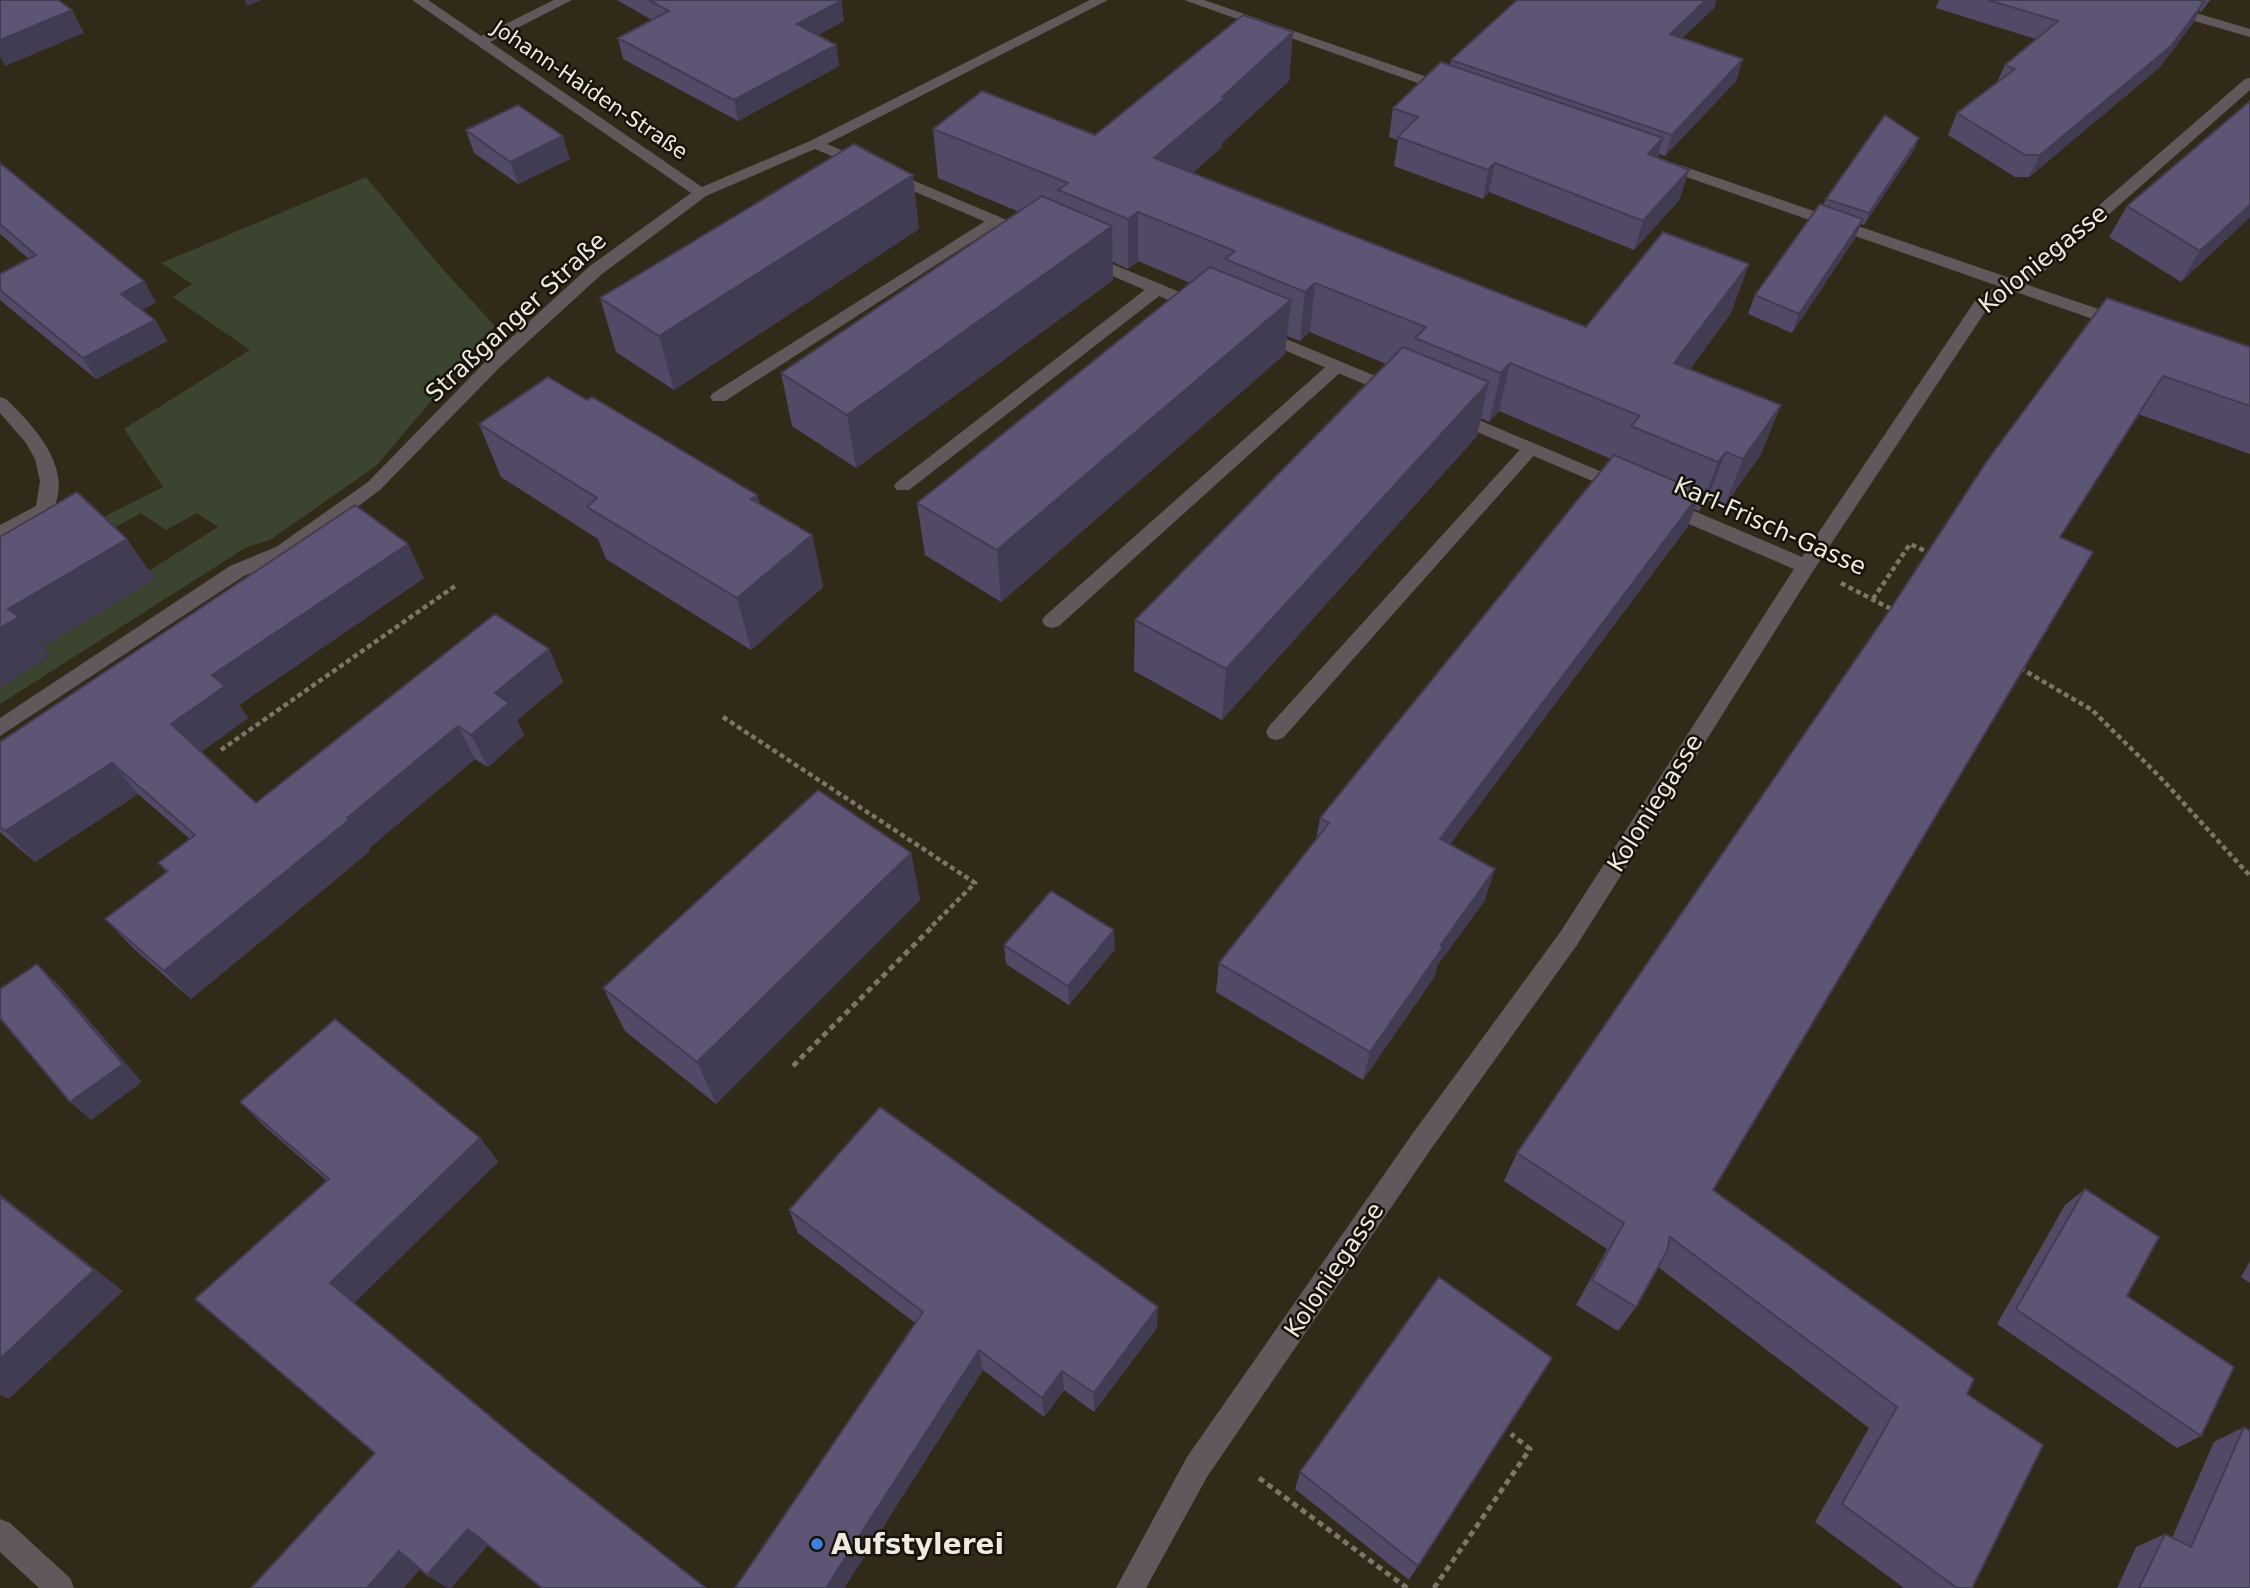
<svg xmlns="http://www.w3.org/2000/svg" width="2250" height="1588" font-family="'DejaVu Sans',sans-serif">
<rect width="100%" height="100%" fill="#322a19"/>
<path fill="#3b442e" d="M366,177L440,266L495,326L376,466L270,540L245,548L0,704V688L50,656L40,649L147,572L218,527L197,513L166,530L141,513L105,533L0,569L163,487L124,429L250,350L173,297L192,284L161,263Z"/>
<g fill="none" stroke-linecap="round" stroke-linejoin="round">
<path stroke="#7d7567" stroke-width="4.5" stroke-dasharray="5 3.5" stroke-linecap="butt" d="M1841,583L1893,610
M1873,599L1910,544L1930,553
M2020,668L2092,710L2160,777L2250,876
M723,717L975,883L931,927
M221,750L455,586"/>
<path stroke="#7d7567" stroke-width="5" stroke-dasharray="6 4.5" stroke-linecap="butt" d="M793,1066L933,926
M1259,1478L1407,1588
M1434,1588L1530,1449L1511,1434"/>
<path fill="#62585b" fill-rule="evenodd" d="M995,215L1003,220L1001,223L725,401H713L710,397L713,393Z
M1157,284L1163,285L1165,289L1163,293L909,490H897L894,486L897,482L1151,285Z
M1337,360L1346,366L1343,370L1059,626L1052,628L1045,626L1042,621L1045,616L1331,362Z
M1531,442L1540,448L1537,452L1283,738L1276,740L1269,738L1266,732L1269,726L1525,444Z
M1569,928L1577,931L1580,938L1577,945L1431,1149L1422,1152L1413,1149L1410,1141L1413,1133L1561,931Z"/>
<path fill="#62585b" fill-rule="evenodd" d="M412,0H428L481,36L554,0H572L490,42L702,187L810,141L1090,0H1108L827,144L1035,232L1037,235L1035,238H1023L815,149L706,196L602,274L500,367L380,490L290,557L244,576L0,736V718L230,566L276,547L368,482L488,359L590,266L691,193Z
M1184,0H1204L1453,86L1455,89L1448,93L1443,92Z
M2130,0H2152L2250,29V37L2132,3Z
M2250,78V90L2041,274L2025,284L2128,319L2130,323L2128,327H2116L2013,291L1989,306L1813,571L1577,945L1569,948L1561,945L1558,938L1561,931L1794,569L1661,512L1658,507L1661,502H1673L1802,557L1977,298L1998,286L1658,167L1655,164L1658,161H1668L2010,278L2029,266L2245,79Z
M1088,254L1206,303L1208,307L1200,312L1194,311L1082,263L1080,259L1082,255Z
M1262,329L1402,387L1405,391L1402,395H1390L1256,338L1254,334Z
M0,397L6,399C35,427 76,470 51,514L0,540V525L36,506L40,481L35,459L26,443L0,413Z
M1455,410L1628,483L1631,487L1628,491H1616L1449,420L1446,416Z
M1422,1130L1431,1133L1434,1141L1431,1149L1207,1477L1146,1588H1116L1187,1457L1413,1133Z
M0,1519L10,1523L70,1578L74,1588H39L0,1552Z"/>
</g>
<path fill="#514965" d="M617,0H840L841,1L844,21L818,35L836,45L839,66L738,121L623,59L618,38L652,20Z
M1517,0H1716L1714,8L1682,38L1743,59L1736,81L1665,156L1659,154L1658,158L1680,199L1634,250L1489,192L1483,199L1394,166L1398,140L1389,137L1393,108L1450,65L1451,60Z
M1939,0H2210L2201,12L2199,11L2193,23L2159,68L2029,177H2015L1948,135L1957,113L1996,84L2005,65L2036,39L1936,8Z
M1293,32L1289,81L1222,143V147L1192,173L1586,327L1731,313L1690,369L1761,454L1724,507L1707,500L1699,511L1694,509L1688,526L1450,844L1485,900L1437,966L1435,976L1363,1080L1216,992L1219,963L1316,840L1320,818L1611,459L1499,411L1489,422L1481,418L1477,436L1222,720L1134,671L1135,620L1386,364L1310,332L1300,341L1287,336L1285,354L1001,602L925,555L917,503L1190,283L1138,261L1128,269L1113,262V280L856,468L792,426L781,373L1019,212L938,178L933,129L1095,135Z
M466,130L570,159L518,184L474,153Z
M1919,138L1914,150L1864,225L1861,224L1855,238L1792,333L1748,314L1755,295L1823,205L1826,199Z
M0,163L156,302L142,310L155,320L167,341L96,379L1,301L0,299V274L29,259L0,234Z
M2127,206L2250,217L2181,282L2109,237Z
M919,229L674,390L616,352L600,298Z
M2107,298L2250,347V454L2138,414L2060,537L1713,1190L1967,1394L1972,1588H1904L1815,1522L1869,1428L1658,1267L1636,1307L1618,1331L1576,1305L1607,1249L1504,1181L1517,1153Z
M587,400L757,495L760,505L812,535L823,587L751,650L606,559L598,539L501,477L479,424Z
M424,578L239,705L248,718L201,752L256,803L549,649L563,682L517,720L524,735L488,767L475,759L368,849L370,851L191,999L133,948L105,919L166,872L158,863L190,839L138,794L35,862L0,832V742Z
M911,853L920,900L716,1104L625,1031L603,988Z
M1004,945L1115,949L1069,1005L1006,964Z
M240,1102L480,1138L498,1162L354,1303L488,1545L451,1588H448L427,1575L420,1569L403,1588H251L375,1453L327,1181L264,1126Z
M2085,1189L2127,1296L2201,1436L2177,1448L1997,1324L2065,1205Z
M789,1210L1157,1328L1094,1412L1064,1390L1044,1417L983,1370L844,1588H735L915,1323L798,1233Z
M2250,1261V1283L2241,1277Z
M1552,1358L1409,1580L1295,1489L1300,1472Z
M2244,1427L2250,1588H2117L2136,1547L2165,1534L2172,1538L2214,1442Z"/>
<path fill="#423c52" d="M245,0H261L247,6Z
M1706,0H1716L1714,8L1664,55L1670,34Z
M841,1L844,21L800,45L797,24Z
M2204,2L2193,23L2159,68L2029,177L2040,155Z
M72,10L84,33L5,66L0,57V40Z
M1293,32L1289,81L1222,143V147L1153,208L1154,158Z
M836,45L839,66L738,121L734,100Z
M1743,59L1736,81L1665,156L1672,135Z
M563,136L570,159L518,184L510,162Z
M1663,138L1655,168L1648,154Z
M1919,138L1914,150L1864,225L1869,213Z
M1495,163L1489,192L1483,199L1488,170Z
M1689,170L1680,199L1634,250L1643,221Z
M913,175L919,229L674,390L659,336Z
M2250,205V217L2181,282L2200,251Z
M1138,212V261L1128,269V219Z
M1863,219L1855,238L1792,333L1799,314Z
M1112,226L1113,280L856,468L847,415Z
M1749,264L1731,313L1658,412L1674,363Z
M144,281L156,302L134,314L121,294Z
M1315,283L1310,332L1300,341L1305,292Z
M1291,300L1285,354L1001,602L997,550Z
M155,320L167,341L96,379L83,358Z
M1510,363L1499,411L1489,422L1501,373Z
M1489,382L1477,436L1222,720L1226,669Z
M1781,405L1761,454L1724,507L1743,459Z
M1726,452L1707,500L1699,511L1718,462Z
M1701,492L1688,526L1431,870L1440,839Z
M757,495L770,547L751,499Z
M812,535L823,587L751,650L737,598Z
M127,539L155,579L43,647L50,656L0,688V628L8,609Z
M408,544L424,578L239,705L248,718L195,756L171,724L212,675Z
M549,649L563,682L517,720L524,735L488,767L471,735L495,693Z
M458,726L475,759L368,849L370,851L191,999L164,971Z
M112,763L138,794L35,862L5,831Z
M911,853L920,900L716,1104L697,1062Z
M1495,869L1485,900L1437,966L1435,976L1363,1080L1370,1052L1441,945Z
M1114,930L1115,949L1069,1005L1068,986Z
M37,964L57,983L142,1082L91,1120L70,1102Z
M480,1138L498,1162L353,1304L330,1283Z
M0,1194L123,1291L9,1399L0,1395Z
M1158,1307L1157,1328L1094,1412V1393Z
M979,1350L983,1370L844,1588H826Z
M1062,1371L1064,1390L1044,1417L1042,1398Z
M468,1529L489,1544L451,1588H448L427,1575Z
M399,1551L423,1565L403,1588H367Z"/>
<path fill="#5e5575" stroke="#423c52" stroke-width="2" d="M0,0H58L72,10L0,40Z
M649,0H840L841,1L797,24L836,45L734,100L618,38L669,11Z
M1517,0H1706L1670,34L1743,59L1672,135L1451,60Z
M1988,0H2199L2204,2L2171,46L2040,155H2025L1957,113L2015,69L2005,65L2058,21Z
M1243,15L1293,32L1222,97L1225,98L1154,158L1586,327L1663,232L1749,264L1674,363L1781,405L1743,459L1726,452L1718,462L1631,426L1640,416L1510,363L1501,373L1415,338L1426,327L1315,283L1305,292L1225,259L1235,251L1138,212L1128,219L1058,190L1068,183L933,129L982,91L1095,135Z
M1441,62L1663,138L1648,154L1689,170L1643,221L1495,163L1488,170L1398,137L1418,117L1393,108Z
M2250,101V205L2200,251L2127,206Z
M518,105L563,136L510,162L466,130Z
M1885,115L1919,138L1869,213L1826,199Z
M854,144L913,175L659,336L600,298Z
M0,163L144,281L121,294L155,320L83,358L0,290V274L36,255L0,224Z
M1042,196L1112,226L847,415L781,373Z
M1820,204L1863,219L1799,314L1755,295Z
M1210,267L1291,300L997,550L917,503Z
M2107,298L2250,347V406L2163,376L2060,537L2093,552L1713,1190L1974,1379L1967,1394L2043,1445L1972,1588H1957L1842,1504L1897,1407L1670,1237L1667,1251L1636,1307L1592,1280L1624,1223L1517,1153L1893,605L1987,461Z
M1403,347L1489,382L1226,669L1135,620Z
M548,377L587,400L592,397L757,495L751,499L812,535L737,598L587,507L597,498L479,424Z
M1614,455L1701,492L1440,839L1495,869L1441,945L1443,947L1370,1052L1219,963L1329,823L1320,818Z
M77,492L127,539L8,609L19,617L0,628V537Z
M355,505L408,544L212,675L225,686L171,724L256,803L495,614L549,649L495,693L509,703L471,735L458,726L347,818L349,820L164,971L105,919L168,871L158,863L195,835L112,763L5,831L0,827V742Z
M818,790L911,853L697,1062L603,988Z
M1051,891L1114,930L1068,986L1004,945Z
M37,964L123,1064L70,1102L0,1018V989Z
M335,1019L480,1138L330,1283L533,1452L706,1588H542L468,1529L427,1575L399,1551L367,1588H251L375,1453L195,1299L329,1179L240,1102Z
M880,1107L1158,1307L1094,1393L1062,1371L1042,1398L979,1350L826,1588H735L923,1312L789,1210Z
M2085,1189L2159,1237L2127,1296L2234,1367L2201,1436L2016,1309Z
M0,1196L94,1270L0,1359Z
M1439,1277L1552,1358L1418,1566L1300,1472Z
M2244,1427L2250,1431V1588H2139L2165,1534L2191,1547Z"/>
<circle fill="#3f7fe0" stroke="#17130b" stroke-width="2.5" cx="817" cy="1544" r="7"/>
<g text-anchor="middle" dominant-baseline="central" stroke-width="5" stroke-linejoin="round" paint-order="stroke">
<g font-size="21" fill="#efe9df" stroke="#17130b">
<text transform="translate(590 90) rotate(34)">Johann-Haiden-Straße</text>
</g>
<g font-size="24" fill="#efe9df" stroke="#17130b">
<text transform="translate(2043 259) rotate(-39)">Koloniegasse</text>
<text transform="translate(516 317) rotate(-43)">Straßganger Straße</text>
<text transform="translate(1770 526) rotate(24)">Karl-Frisch-Gasse</text>
<text transform="translate(1655 803) rotate(-58)">Koloniegasse</text>
<text transform="translate(1334 1270) rotate(-56)">Koloniegasse</text>
</g>
<g font-size="28" font-weight="bold" fill="#efe9df" stroke="#17130b" text-anchor="start">
<text x="831" y="1544">Aufstylerei</text>
</g>
</g>
</svg>
